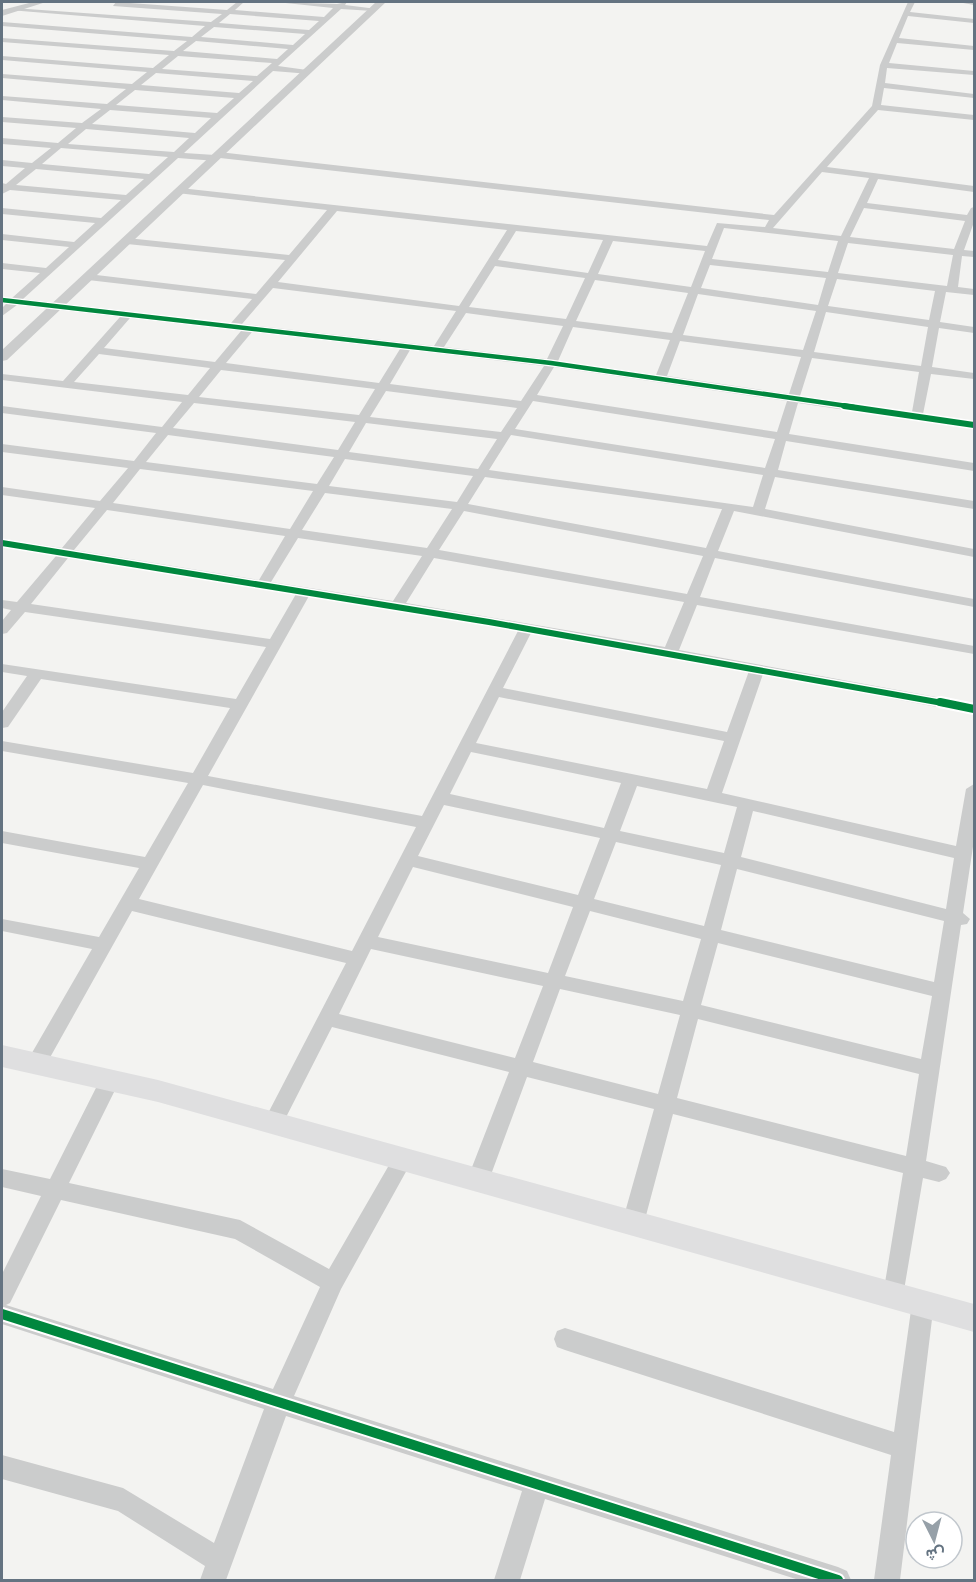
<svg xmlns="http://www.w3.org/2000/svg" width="976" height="1582" font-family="'Titillium Web',Vazirmatn,sans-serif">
<rect width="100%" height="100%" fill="#f3f3f1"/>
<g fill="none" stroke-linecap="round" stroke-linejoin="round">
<path fill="#cbcccc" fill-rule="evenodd" d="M116,2L227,10L237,2H244L235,10L324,17L333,8L276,2L337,4L347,2L345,5L377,9L373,11L341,9L278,66L307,70L310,74L273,71L184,153L215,155L219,152L774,215L872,106L880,65L908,2H915L910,12L974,19V23L908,16L899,38L974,46V50L897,43L889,63L974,71V75L887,68L885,83L974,94V98L884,88L881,105L974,115V120L878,110L827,167L974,186V192L878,179L867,203L967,215L971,208L974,207V222L964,250L974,251V257L962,256L958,287L974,289V295L946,292L940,322L974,327V333L939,328L932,367L974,373V379L931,374L923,414L974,421V429L798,403L789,434L974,463V471L786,441L778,470L974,501V509L775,477L765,509L974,549V557L734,511L718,551L974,599V607L715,558L700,597L974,646V654L697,605L679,650L974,704V714L763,674L722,793L956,846L966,789L974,784V840L963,913L970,919L967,924L961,925L926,1161L946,1167L950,1173L946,1179L939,1182L923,1178L902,1302L894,1305L886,1302L883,1295L903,1173L673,1114L644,1223L641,1230L633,1232L625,1230L622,1223L654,1109L527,1077L489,1180L485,1186L478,1189L471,1186L467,1180L509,1072L332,1027L280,1129L273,1131L266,1129L263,1123L346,963L132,911L43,1070L36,1072L29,1070L26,1064L29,1058L92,949L2,931V919L99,937L139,868L2,843V831L145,857L188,783L2,751V741L193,773L230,708L41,679L8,727L2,728V712L27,676L2,672V664L236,699L266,647L25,612L7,633L2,634V621L11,610L2,608V600L17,602L56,556L2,547V539L62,548L95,508L2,495V487L100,501L128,468L2,452V444L134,461L156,433L2,413V406L162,427L182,402L2,380V374L63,381L120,317L17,305L2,316V308L6,304L2,303V297L12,298L40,273L2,269V263L46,268L69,247L2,240V234L74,242L95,223L2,214V208L101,218L121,200L10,190L2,194V183L6,184L25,168L2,166V160L32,163L51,148L2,144V138L58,143L76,128L2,122V117L82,123L101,109L2,100V96L107,104L126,89L2,78V74L132,84L147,72L2,60V56L153,68L169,55L2,42V38L174,51L187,41L2,26V22L192,37L205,26L9,10L13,8L211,22L222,14L113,6ZM230,14L319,21L309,30L219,23ZM214,27L305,34L293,45L201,37ZM196,41L288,49L277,59L183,51ZM178,56L272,63L257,76L162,69ZM156,73L253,81L239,93L141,85ZM135,90L234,98L217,113L116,105ZM110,110L211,118L195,133L92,124ZM86,129L189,138L174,152L68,144ZM61,148L168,157L149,174L42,164ZM178,158L216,161L220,158L769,220L765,227L717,223L707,246L180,188L175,191L177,193L327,210L289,255L127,238L122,241L127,244L285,260L256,294L88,274L83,277L88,280L252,299L231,323L23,299ZM36,169L144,179L126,195L16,185ZM822,172L869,178L841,236L773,228ZM864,208L965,221L954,249L850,237ZM337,211L507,230L459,306L278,282ZM724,228L838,241L828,272L712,259ZM516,231L603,240L588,273L498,260ZM613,241L705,251L691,287L598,274ZM848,243L953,255L947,286L838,273ZM710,265L826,278L818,305L701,288ZM495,266L585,278L566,319L469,307ZM837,279L935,291L929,320L828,306ZM595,280L688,293L672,333L576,321ZM273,288L456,311L434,346L242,324ZM698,294L816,311L803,350L683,335ZM826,312L928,327L921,366L814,352ZM466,313L563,326L547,359L444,347ZM130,318L234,330L241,331L215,362L104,348ZM573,327L670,340L656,375L558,361ZM252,332L400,349L379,383L226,363ZM680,341L801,357L789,394L667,376ZM410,350L544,366L521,401L390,384ZM99,354L210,368L188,395L74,382ZM812,358L919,372L912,412L800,396ZM554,367L787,401L777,432L537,395ZM221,370L375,389L359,415L199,397ZM386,391L517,408L501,432L370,417ZM533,401L775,439L765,468L515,429ZM194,403L355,422L338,450L173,428ZM366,423L497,439L478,469L349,452ZM168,435L334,457L317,484L146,462ZM511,435L763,475L753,507L489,470ZM345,459L473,476L457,502L329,486ZM140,469L313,491L290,529L113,503ZM485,477L721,509H722L706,548L468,504ZM325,493L452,509L427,548L302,530ZM107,510L285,536L259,580L74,550ZM464,511L703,556L687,594L439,550ZM298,538L422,556L393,601L271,582ZM68,558L296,594L270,639L31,604ZM434,558L684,602L665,647L406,603ZM309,596L518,631L422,816L208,776ZM531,633L749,671L727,732L503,688ZM499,697L724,741L707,789L476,743ZM471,752L621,783L604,828L450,794ZM203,785L416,827L352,951L139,899ZM637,786L737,807L724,853L620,831ZM444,805L600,838L578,895L418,856ZM753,811L954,858L946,909L741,857ZM616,842L721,865L704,926L594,899ZM413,867L573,907L548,973L378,937ZM737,869L944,921L934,982L721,930ZM590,911L701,939L683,1001L565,976ZM718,943L932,996L921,1059L701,1005ZM371,949L543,986L515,1058L339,1014ZM560,989L680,1015L658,1094L533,1062ZM698,1019L919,1074L906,1156L677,1098Z
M958,2H974V5Z
M110,1072L117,1074L120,1080L69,1183L240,1220L329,1269L396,1153L403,1150L410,1153L413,1159L341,1289L294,1396L838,1567L847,1571L851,1580H799L545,1499L520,1580H494L522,1491L286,1416L226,1580H200L205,1566L118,1511L2,1479V1455L123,1488L214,1543L264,1409L2,1324V1274L41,1196L2,1187V1169L50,1179L103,1074ZM61,1200L235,1239L320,1287L273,1389L6,1305L10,1303Z
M923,1293L931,1296L934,1303L900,1580H874L891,1455L565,1350L557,1347L554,1339L557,1331L565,1328L894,1432L912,1303L915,1296Z"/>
<path fill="#cbcccc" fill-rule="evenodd" d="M33,2H46L2,16V10Z
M376,2H386L7,360L2,361V350Z"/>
<path fill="#dfdfe0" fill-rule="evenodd" d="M2,1045L158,1080L974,1304V1332L158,1102L2,1067Z"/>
<defs>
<path id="cycleway-far3" d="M2,300L551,363L854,407"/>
<path id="cycleway-far2" d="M844,406L974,425
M2,543L489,622L948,704"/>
<path id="cycleway-far1" d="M940,702L974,709"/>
<path id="cycleway" d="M2,1314L838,1580"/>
</defs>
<use href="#cycleway-far3" stroke="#fff" stroke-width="7"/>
<use href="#cycleway-far2" stroke="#fff" stroke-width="9"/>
<use href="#cycleway-far1" stroke="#fff" stroke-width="12"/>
<use href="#cycleway" stroke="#fff" stroke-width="14"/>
<use href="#cycleway-far3" stroke="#00873e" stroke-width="4.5"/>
<use href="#cycleway-far2" stroke="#00873e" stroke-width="6"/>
<use href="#cycleway-far1" stroke="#00873e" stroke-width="8"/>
<use href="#cycleway" stroke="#00873e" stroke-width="10"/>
</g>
<rect width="976" height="1582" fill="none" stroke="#647381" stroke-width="6"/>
<g transform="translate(934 1540) rotate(174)"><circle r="28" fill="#ffffff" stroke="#c1c7cd" stroke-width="1.5"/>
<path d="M0-4.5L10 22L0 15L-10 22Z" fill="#96a0a8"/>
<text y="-9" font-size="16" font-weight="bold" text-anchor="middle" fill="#647381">ش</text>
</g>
</svg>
